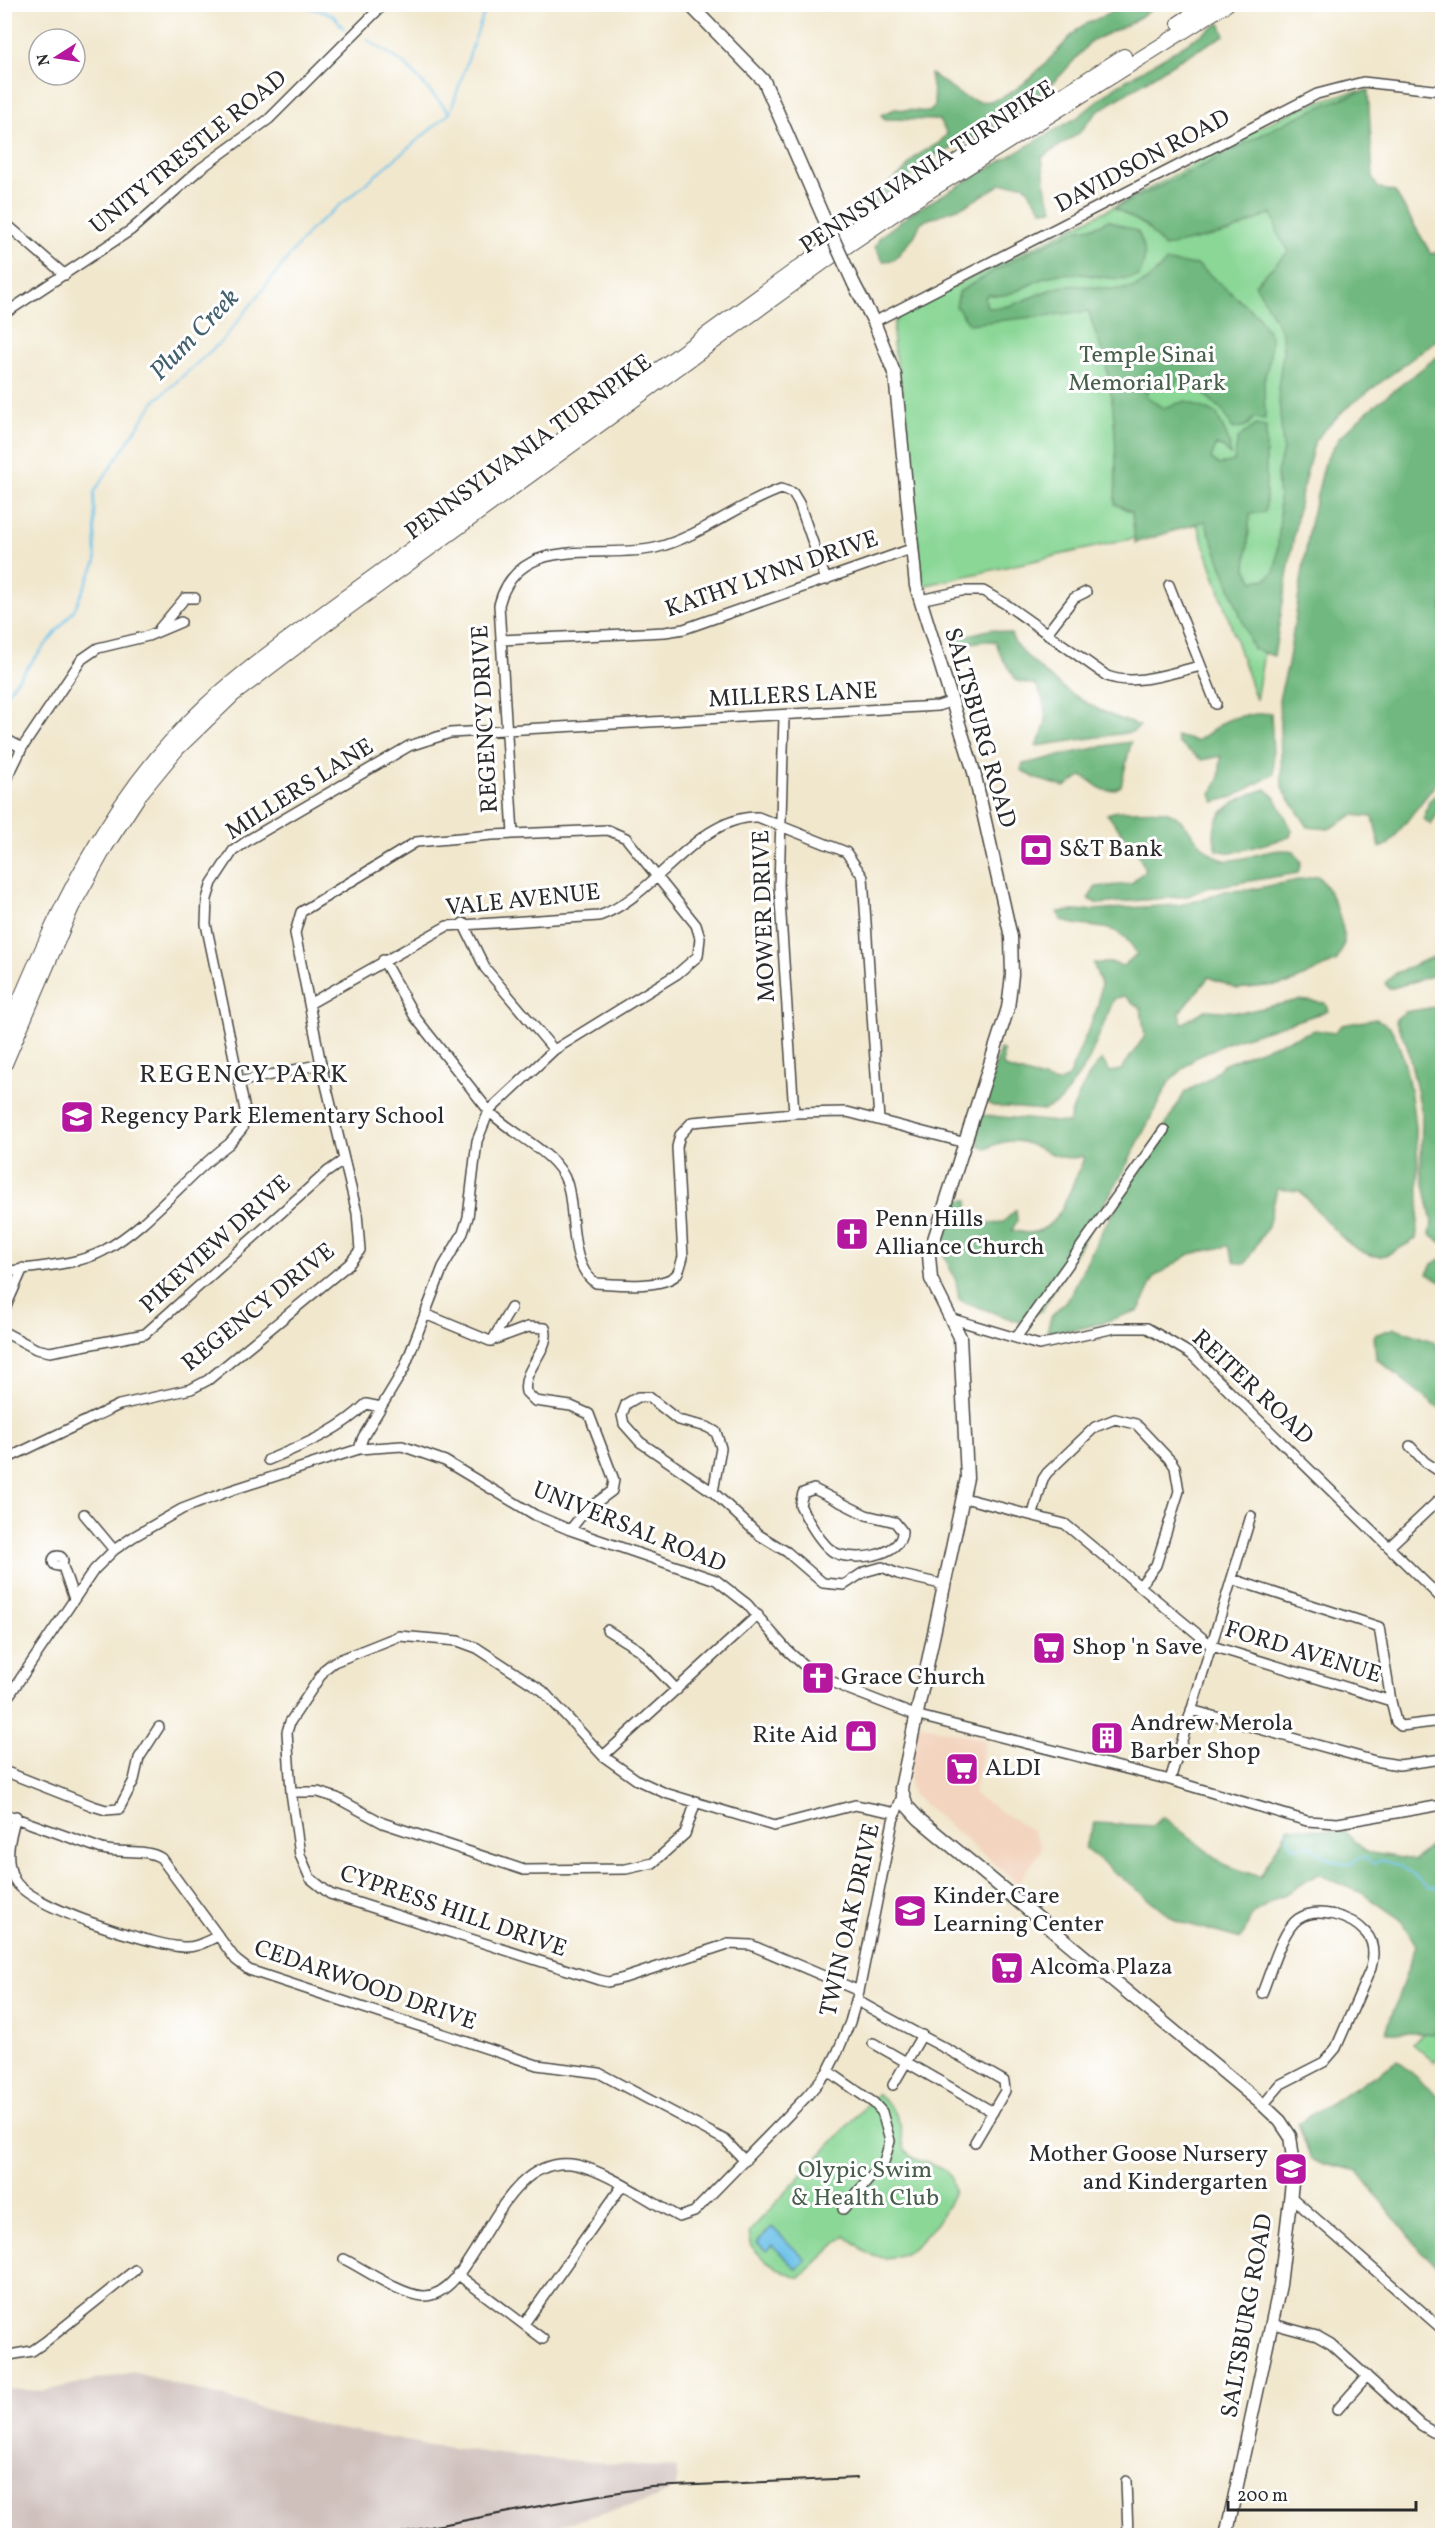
<svg xmlns="http://www.w3.org/2000/svg" width="1447" height="2540" font-family="Vollkorn,serif">
<rect width="100%" height="100%" fill="#fff"/>
<filter id="ink" filterUnits="userSpaceOnUse"><feTurbulence type="fractalNoise" baseFrequency=".0167" numOctaves="2"/><feDisplacementMap in="SourceGraphic" scale="12" xChannelSelector="R" yChannelSelector="G"/><feConvolveMatrix kernelMatrix="1 2 1 2 8 2 1 2 1" color-interpolation-filters="sRGB"/></filter>
<filter id="wash" filterUnits="userSpaceOnUse"><feTurbulence type="fractalNoise" baseFrequency=".008" numOctaves="4" result="noise"/><feDisplacementMap in="SourceGraphic" scale="24" xChannelSelector="R" yChannelSelector="G"/><feGaussianBlur stdDeviation="1.35" result="paint"/><feColorMatrix in="noise" values="0 0 0 0 0 0 0 0 0 0 0 0 0 0 0 0 0 1.4 0 .05"/><feComposite in="paint" operator="in"/></filter>
<g filter="url(#wash)">
<rect width="100%" height="100%" fill="#f1e7cd"/>
<path fill="#f3d4bf" d="M918,1724L986,1740L973,1794L1032,1831L1041,1845V1850L1018,1884L912,1794L909,1783Z"/>
<path fill="#cfc0bb" d="M133,2372L333,2428L429,2445L524,2457L677,2468L676,2487L655,2499L523,2535H5V2389L43,2391Z"/>
<path fill="#8ad796" stroke="#5a8160" stroke-width="1.5" d="M1359,91L1256,700L1197,524L922,586L904,406L893,344L894,323L902,312C987,269 1074,228 1158,184C1223,150 1287,104 1359,91Z
M1429,2027L1442,2039L1439,2047L1442,2052L1434,2062L1413,2044Z
M877,2094C887,2102 896,2112 900,2124C902,2133 901,2144 907,2152C919,2170 951,2155 954,2192C941,2220 909,2270 871,2255C861,2251 855,2242 846,2235L801,2277C789,2279 759,2257 752,2246C750,2242 750,2237 749,2232Z"/>
<path fill="#6fb87f" stroke="#4d7255" stroke-width="1.5" d="M1118,5H1154L1151,10L1129,24L1091,41L1061,75L1034,99L967,142L932,157L903,183L864,209V202L903,172L916,156L939,143L947,134L939,120L885,119L881,115L895,109L930,112L935,105L930,74C948,82 954,96 977,101C1012,108 1054,53 1076,31C1087,19 1108,19 1118,5Z
M1220,23L1225,35L1174,63L1097,112L1078,134L1042,157L1046,191L1053,209L1042,210L1024,184H1001L968,204L921,222L915,235L894,260L883,261L875,247L880,237L913,212L1078,117L1115,87Z
M1368,90L1373,178L1378,188L1395,192L1431,254L1442,251V336L1344,410L1315,440L1300,499L1274,656L1253,649L1205,521L1135,543L1132,512L1115,504C1117,458 1116,413 1107,369C1103,348 1093,332 1089,311L969,324L956,306L959,292C996,268 1034,249 1074,231C1087,225 1092,231 1108,220L1137,231C1146,246 1147,259 1139,276C1110,285 1080,267 1050,276C1029,282 1010,301 988,294L985,298L987,307C1012,313 1040,288 1066,286C1090,283 1110,294 1134,287C1146,284 1158,270 1166,262L1198,265L1258,316L1271,336L1270,358L1264,380L1265,419L1254,418L1246,426L1233,429L1223,411L1184,376L1172,387L1156,386L1148,388L1146,396L1163,408L1186,401L1217,414C1222,430 1231,437 1230,455L1224,448L1216,445L1211,458L1219,465L1234,461L1238,438L1256,425L1266,427V504L1265,512L1250,514L1246,569L1254,581L1266,579L1274,572L1277,559L1280,516L1277,473L1283,450L1278,388L1283,352L1282,332L1255,284L1289,251L1279,236L1272,213L1230,232L1164,247L1146,226L1115,208C1142,195 1170,182 1198,168C1257,138 1303,109 1368,90Z
M1442,353V776L1389,844L1380,848L1373,817L1353,815L1329,829L1308,827L1282,788L1279,699L1288,664L1310,524L1325,462L1339,438L1370,409Z
M992,629L1011,634C1015,647 1024,653 1033,662C1065,693 1098,713 1140,726L1132,732L1036,746C1050,723 1049,708 1036,685L1017,681L1001,656L996,642C981,638 970,646 955,644L953,639Z
M1271,713L1274,774L1233,797L1214,802L1211,794L1219,779L1221,756L1202,760L1178,743L1176,736L1196,741C1207,736 1214,728 1224,722C1236,715 1257,714 1271,713Z
M1131,742L1121,786C1101,798 1099,783 1081,776L1065,787L1037,779L1021,770L1023,764C1059,757 1094,746 1131,742Z
M1266,789L1276,799L1292,830L1290,837L1232,853L1217,850C1204,814 1236,798 1266,789Z
M1442,789V805L1431,825L1424,819L1429,801Z
M1117,811C1132,812 1149,809 1164,811C1188,815 1197,854 1225,860C1242,863 1269,846 1294,851L1301,862L1298,873L1206,888L1188,896L1098,904L1088,899L1096,887L1131,884L1145,870L1138,853L1107,814Z
M1318,876C1331,890 1345,923 1344,943C1343,948 1339,955 1337,961L1288,984L1237,989L1209,977L1180,1012L1182,1024L1205,1010L1244,1012L1299,1000L1325,1003L1328,1011L1229,1042L1195,1058L1169,1082L1122,1174L1042,1310L1019,1322L959,1300L956,1281L941,1249L955,1200H968L969,1218L974,1225L1003,1222L1016,1210L1017,1221L1012,1230C1057,1246 1067,1194 1083,1161V1156C1044,1167 1031,1124 986,1149L979,1146L977,1131L981,1115L1069,1123C1071,1108 1090,1069 1102,1060L1110,1072L1121,1070L1145,1036L1141,1009L1124,996L1114,999L1088,1062L1060,1102L1044,1110L993,1106L985,1102L1000,1049L1003,1050V1066L1008,1069L1057,1083L1068,1078L1098,1006L1101,984L1093,963H1113L1123,966L1137,954C1117,916 1092,933 1061,920L1058,912L1179,905L1208,898L1224,891L1249,890Z
M1442,953V973L1389,989L1385,983L1396,973Z
M1442,1006V1243L1430,1235L1432,1222L1421,1170L1422,1113L1407,1045L1395,1020L1405,1012Z
M1376,1019C1381,1022 1388,1024 1391,1029C1415,1066 1424,1196 1416,1239C1406,1244 1393,1254 1382,1256C1351,1259 1320,1212 1300,1191L1277,1189L1268,1226L1245,1264L1235,1262L1228,1246L1190,1254L1154,1277L1139,1310C1110,1320 1078,1333 1047,1331L1051,1317L1070,1296L1103,1229L1185,1092L1209,1079L1223,1065L1252,1053L1315,1030L1334,1033L1342,1025Z
M1442,1258V1282L1427,1274L1432,1264Z
M1395,1328L1435,1342L1442,1357V1411L1376,1358L1374,1335Z
M1163,1817L1225,1865L1260,1877L1289,1827L1346,1832L1366,1852L1414,1860L1442,1836V2034L1386,2032L1416,1945L1401,1920L1362,1893L1318,1874L1253,1913L1241,1939L1177,1921L1084,1848L1095,1823L1153,1826Z
M1398,2061L1442,2099V2269L1421,2251L1358,2171L1311,2160L1298,2123Z"/>
<path fill="#6ec2ea" stroke="#4c768a" stroke-width="1.5" d="M772,2227L806,2260L797,2269L772,2245L766,2251L757,2242Z"/>
<g fill="none" stroke-linecap="round" stroke-linejoin="round">
<path stroke="#6ec2ea" stroke-width="2" d="M297,4L333,15L344,29
M368,40L405,64L450,113
M4,696L74,610L96,562L94,492L155,401L224,339L310,230L450,113L482,18L489,4
M1286,1829L1292,1847L1313,1846C1324,1858 1334,1864 1351,1864L1358,1858L1363,1857L1374,1864L1380,1860L1401,1866L1428,1887L1442,1889"/>
</g>
</g>
<g filter="url(#ink)">
<g fill="none" stroke-linecap="round" stroke-linejoin="round">
<defs>
<path id="minor" d="M4,222L65,275
M4,314L131,230L200,169L269,119L384,4
M874,322L1317,94L1363,82L1442,91
M1169,585L1216,704
M920,600L961,591H983L1004,603L1107,676C1136,687 1172,672 1201,666
M159,629L185,598H195
M1047,633L1074,598L1086,592
M501,640L665,632L684,629L911,549
M784,717L779,886L794,1113
M4,738L22,748
M4,785L22,748L82,659L98,648L148,636L181,622
M513,834L499,605C504,586 514,571 532,562C562,546 620,556 655,548C700,537 738,504 781,489L793,493L799,503L826,580
M463,923L485,968L554,1050
M383,960L415,1017L489,1111C512,1135 557,1152 567,1183C576,1211 568,1266 596,1283C615,1284 661,1289 676,1275C680,1271 681,1263 683,1257L677,1147L680,1135L692,1122L794,1113L847,1112L966,1143
M309,1004L447,926L599,916C655,897 696,816 758,817L846,852L863,877L879,1120
M238,1082L321,1064
M4,1272C35,1266 75,1266 103,1251C151,1225 185,1176 229,1144L242,1129L245,1110L206,924L207,899L212,883L233,851L250,839L409,746L450,733L938,706L953,701
M4,1311L23,1268
M425,1314L490,1341L528,1327L545,1328C552,1349 521,1369 526,1392L535,1401L571,1406L589,1414L614,1480L612,1491L585,1511L570,1530
M953,1319L1039,1345L1115,1328H1147L1191,1354L1442,1599
M4,1332L36,1349L50,1352L145,1334L327,1172L344,1160
M1016,1338L1164,1130
M492,1341L511,1308
M1410,1446L1425,1462L1442,1473
M4,1460L119,1405L191,1389L208,1380L349,1264L360,1250L357,1213L321,1064L295,933L301,912L416,842L492,835L608,830L626,838L696,925L700,938L698,956L677,974L554,1050L489,1111L477,1141L468,1217L463,1233L443,1267L404,1369L363,1437L359,1449
M268,1460C303,1445 339,1431 366,1404L381,1407
M814,1489L866,1515L895,1522L902,1531C903,1557 849,1563 832,1551C820,1542 807,1519 800,1505L803,1493Z
M713,1492L721,1448L716,1432L707,1427L678,1420L649,1397H638L626,1404L622,1415L624,1424L640,1442L713,1492L759,1535L787,1552L823,1583L844,1585L864,1572L882,1567L898,1574L945,1585
M964,1498L1065,1524L1212,1646L1391,1701L1396,1722L1401,1726L1442,1721
M84,1514L114,1550
M1033,1514L1043,1479L1047,1473L1095,1427L1115,1419L1136,1424L1171,1461L1175,1467L1179,1491L1156,1565L1140,1586
M1390,1546L1442,1497
M53 1561a5 5 0 1 1 10 0a5 5 0 1 1-10 0Z
M62,1564L74,1599
M1232,1579L1379,1627L1391,1701
M607,1630L639,1650L677,1690
M4,1703L94,1570L114,1550L133,1537L182,1509L229,1491L359,1449L402,1446L445,1461L535,1515L570,1530L716,1580L747,1604L787,1650L808,1669L845,1688L915,1715L1170,1780L1307,1821L1338,1823L1442,1805
M1191,1710L1375,1761L1399,1765L1442,1759
M603,1756L758,1615
M4,1771L93,1806L106,1810L119,1809L134,1780L139,1758L159,1727
M1170,1780L1251,1516
M291,1792H318L337,1798L383,1823L524,1870L626,1869L653,1863L685,1834L696,1801
M4,1814L102,1849C121,1854 145,1848 161,1858L236,1960L249,1970L537,2065L599,2073L725,2140L745,2161
M16,1816C10,1837 4,1859 14,1879C27,1907 152,1945 183,1947C196,1948 207,1941 218,1936
M859,1991L751,1945L728,1944L624,1978L608,1982L599,1980L330,1894L310,1878L300,1855L291,1792L287,1732L290,1722L325,1669L334,1662L399,1636L458,1641L477,1648L543,1691L603,1756L637,1780L665,1793L774,1826L855,1805L896,1813
M1262,1993C1270,1974 1282,1930 1298,1919C1317,1906 1351,1916 1366,1933C1375,1943 1374,1956 1371,1968L1336,2048L1324,2062L1281,2084L1263,2105
M856,2000C905,2028 955,2052 1004,2081L1005,2091L975,2142
M873,2043L993,2112
M828,2071L874,2103L882,2112L890,2141L884,2162L843,2209
M893,2085L922,2035
M1290,2196L1442,2329
M344,2259C364,2269 401,2295 423,2296C478,2298 495,2149 577,2165C606,2171 651,2202 679,2217L694,2212L807,2096L828,2071L838,2051L850,2022L859,1991L893,1821L902,1796
M457,2274L543,2339
M524,2324L622,2186
M1273,2324L1317,2336L1331,2344L1421,2425L1433,2432L1442,2433
M4,2356L32,2351L45,2342L135,2270
M1337,2410L1367,2376
M1126,2481L1128,2533L1131,2536"/>
<path id="major" d="M689,4L764,81L822,214
M854,284L874,322L895,375L916,586L974,772L1011,937L1012,975L1008,1008L929,1255L931,1279L960,1337L967,1478L901,1788L907,1806L919,1819L1263,2105L1280,2121L1290,2136L1294,2166L1280,2285L1226,2536"/>
<path id="highway" d="M1179,23L1208,4
M4,1038C54,917 107,798 204,707C245,669 291,637 336,604L820,252L909,192L1124,56
M4,1066L72,907L106,846L140,794L177,749L233,695L342,612L825,261L912,202L1227,4"/>
</defs>
<use href="#minor" stroke="#494743" stroke-width="12"/>
<use href="#major" stroke="#494743" stroke-width="15"/>
<use href="#highway" stroke="#494743" stroke-width="16"/>
<use href="#minor" stroke="#fff" stroke-width="9"/>
<use href="#major" stroke="#fff" stroke-width="12"/>
<use href="#highway" stroke="#fff" stroke-width="14"/>
<path stroke="#2b2b2b" stroke-width="2" d="M384,2536L576,2499L651,2487L857,2478"/>
<defs>
<path id="major-bridge" d="M822,214L854,284"/>
</defs>
<use href="#major-bridge" stroke="#494743" stroke-width="15" stroke-linecap="butt"/>
<use href="#major-bridge" stroke="#fff" stroke-width="12"/>
</g>
</g>
<defs>
<symbol id="bank-square" viewBox="-11 -11 22 22"><rect x="-9" y="-9" width="18" height="18" rx="4" fill="#b5179e" stroke="#fff"/><path d="M-6-4H6V4H-6ZM0-2.3a2.3 2.3 0 1 0 0 4.6a2.3 2.3 0 1 0 0-4.6Z" fill="#fff"/></symbol>
<symbol id="school-square" viewBox="-11 -11 22 22"><rect x="-9" y="-9" width="18" height="18" rx="4" fill="#b5179e" stroke="#fff"/><path d="M0-5L7-2L0 1L-7-2ZM-4 1L0 2.5L4 1V4Q0 6-4 4Z" fill="#fff"/></symbol>
<symbol id="church-square" viewBox="-11 -11 22 22"><rect x="-9" y="-9" width="18" height="18" rx="4" fill="#b5179e" stroke="#fff"/><path d="M-1.2-6h2.4v3.5h3.3v2.4h-3.3V6h-2.4V-.1h-3.3v-2.4h3.3Z" fill="#fff"/></symbol>
<symbol id="supermarket-square" viewBox="-11 -11 22 22"><rect x="-9" y="-9" width="18" height="18" rx="4" fill="#b5179e" stroke="#fff"/><path d="M-6-5.5h2.5l.6 2H6L4.5 2H-2.5L-4.4-4H-6ZM-1.5 3.2a1.3 1.3 0 1 0 .1 0ZM3 3.2a1.3 1.3 0 1 0 .1 0Z" fill="#fff"/></symbol>
<symbol id="shop-square" viewBox="-11 -11 22 22"><rect x="-9" y="-9" width="18" height="18" rx="4" fill="#b5179e" stroke="#fff"/><path d="M-5-2.5h2.3a2.7 3.5 0 0 1 5.4 0H5L5.5 6h-11ZM-1.5-2.5h3a1.5 2.3 0 0 0-3 0Z" fill="#fff"/></symbol>
<symbol id="building-square" viewBox="-11 -11 22 22"><rect x="-9" y="-9" width="18" height="18" rx="4" fill="#b5179e" stroke="#fff"/><path d="M-4-6H4V6H1V3H-1V6H-4ZM-2.5-4.3h1.7v1.8h-1.7ZM.8-4.3h1.7v1.8H.8ZM-2.5-1h1.7V.8h-1.7ZM.8-1h1.7V.8H.8Z" fill="#fff"/></symbol>
</defs>
<g fill-rule="evenodd">
<use href="#bank-square" x="1017" y="831" width="38" height="38"/>
<use href="#school-square" x="58" y="1098" width="38" height="38"/>
<use href="#church-square" x="833" y="1215" width="38" height="38"/>
<use href="#supermarket-square" x="1030" y="1629" width="38" height="38"/>
<use href="#church-square" x="799" y="1659" width="38" height="38"/>
<use href="#shop-square" x="842" y="1717" width="38" height="38"/>
<use href="#building-square" x="1088" y="1719" width="38" height="38"/>
<use href="#supermarket-square" x="943" y="1750" width="38" height="38"/>
<use href="#school-square" x="891" y="1892" width="38" height="38"/>
<use href="#supermarket-square" x="988" y="1949" width="38" height="38"/>
<use href="#school-square" x="1272" y="2150" width="38" height="38"/>
</g>
<g text-anchor="middle" dominant-baseline="central" stroke-width="6" stroke-linejoin="round" paint-order="stroke">
<g font-size="24" fill="#2b2b2b" stroke="#fff">
<text transform="translate(189 153) rotate(-39)">UNITY TRESTLE ROAD</text>
<text transform="translate(1143 162) rotate(-28)">DAVIDSON ROAD</text>
<text transform="translate(928 168) rotate(-33)">PENNSYLVANIA TURNPIKE</text>
<text transform="translate(529 448) rotate(-36)">PENNSYLVANIA TURNPIKE</text>
<text transform="translate(772 575) rotate(-19)">KATHY LYNN DRIVE</text>
<text transform="translate(793 696) rotate(-3)">MILLERS LANE</text>
<text transform="translate(486 719) rotate(-93)">REGENCY DRIVE</text>
<text transform="translate(979 728) rotate(74)">SALTSBURG ROAD</text>
<text transform="translate(300 790) rotate(-32)">MILLERS LANE</text>
<text transform="translate(523 901) rotate(-6)">VALE AVENUE</text>
<text transform="translate(765 916) rotate(-92)">MOWER DRIVE</text>
<text transform="translate(216 1245) rotate(-42)">PIKEVIEW DRIVE</text>
<text transform="translate(259 1308) rotate(-39)">REGENCY DRIVE</text>
<text transform="translate(1252 1388) rotate(43)">REITER ROAD</text>
<text transform="translate(629 1528) rotate(22)">UNIVERSAL ROAD</text>
<text transform="translate(1303 1653) rotate(17)">FORD AVENUE</text>
<text transform="translate(453 1912) rotate(19)">CYPRESS HILL DRIVE</text>
<text transform="translate(851 1920) rotate(-77)">TWIN OAK DRIVE</text>
<text transform="translate(365 1986) rotate(19)">CEDARWOOD DRIVE</text>
<text transform="translate(1248 2316) rotate(-80)">SALTSBURG ROAD</text>
</g>
<g font-size="24" fill="#485f4b" stroke="#fff">
<text x="1147" y="356">Temple Sinai<tspan x="1147" dy="28">Memorial Park</tspan></text>
<text x="865" y="2171">Olypic Swim<tspan x="865" dy="28">&amp; Health Club</tspan></text>
</g>
<g font-size="24" fill="#2b2b2b" stroke="#fff" text-anchor="start">
<text x="1059" y="850">S&amp;T Bank</text>
<text x="100" y="1117">Regency Park Elementary School</text>
<text x="875" y="1220">Penn Hills<tspan x="875" dy="28">Alliance Church</tspan></text>
<text x="1072" y="1648">Shop 'n Save</text>
<text x="841" y="1678">Grace Church</text>
<text x="1130" y="1724">Andrew Merola<tspan x="1130" dy="28">Barber Shop</tspan></text>
<text x="838" y="1736" text-anchor="end">Rite Aid</text>
<text x="985" y="1769">ALDI</text>
<text x="933" y="1897">Kinder Care<tspan x="933" dy="28">Learning Center</tspan></text>
<text x="1030" y="1968">Alcoma Plaza</text>
<text x="1268" y="2155" text-anchor="end">Mother Goose Nursery<tspan x="1268" dy="28">and Kindergarten</tspan></text>
</g>
<g font-size="26" font-style="italic" fill="#42606e" stroke="#fff">
<text transform="translate(195 335) rotate(-46)">Plum Creek</text>
</g>
<g font-size="26" letter-spacing="1.5" fill="#2b2b2b" stroke="#fff">
<text x="244" y="1075">REGENCY PARK</text>
</g>
</g>
<rect width="1447" height="2540" fill="none" stroke="#fff" stroke-width="24"/>
<g transform="translate(57 57) rotate(258)"><circle r="28" fill="#ffffff" stroke="#aaaaaa" stroke-width="1.5"/>
<path d="M0-4.5L10 22L0 15L-10 22Z" fill="#b5179e"/>
<text y="-9" font-size="16" font-weight="bold" text-anchor="middle" fill="#2b2b2b">N</text>
</g>
<path d="M1228 2501v9h188v-9" fill="none" stroke="#2b2b2b" stroke-width="3"/>
<text x="1237" y="2501" font-size="18" fill="#2b2b2b" stroke="#ffffff" stroke-width="4.5" paint-order="stroke">200 m</text>
</svg>
